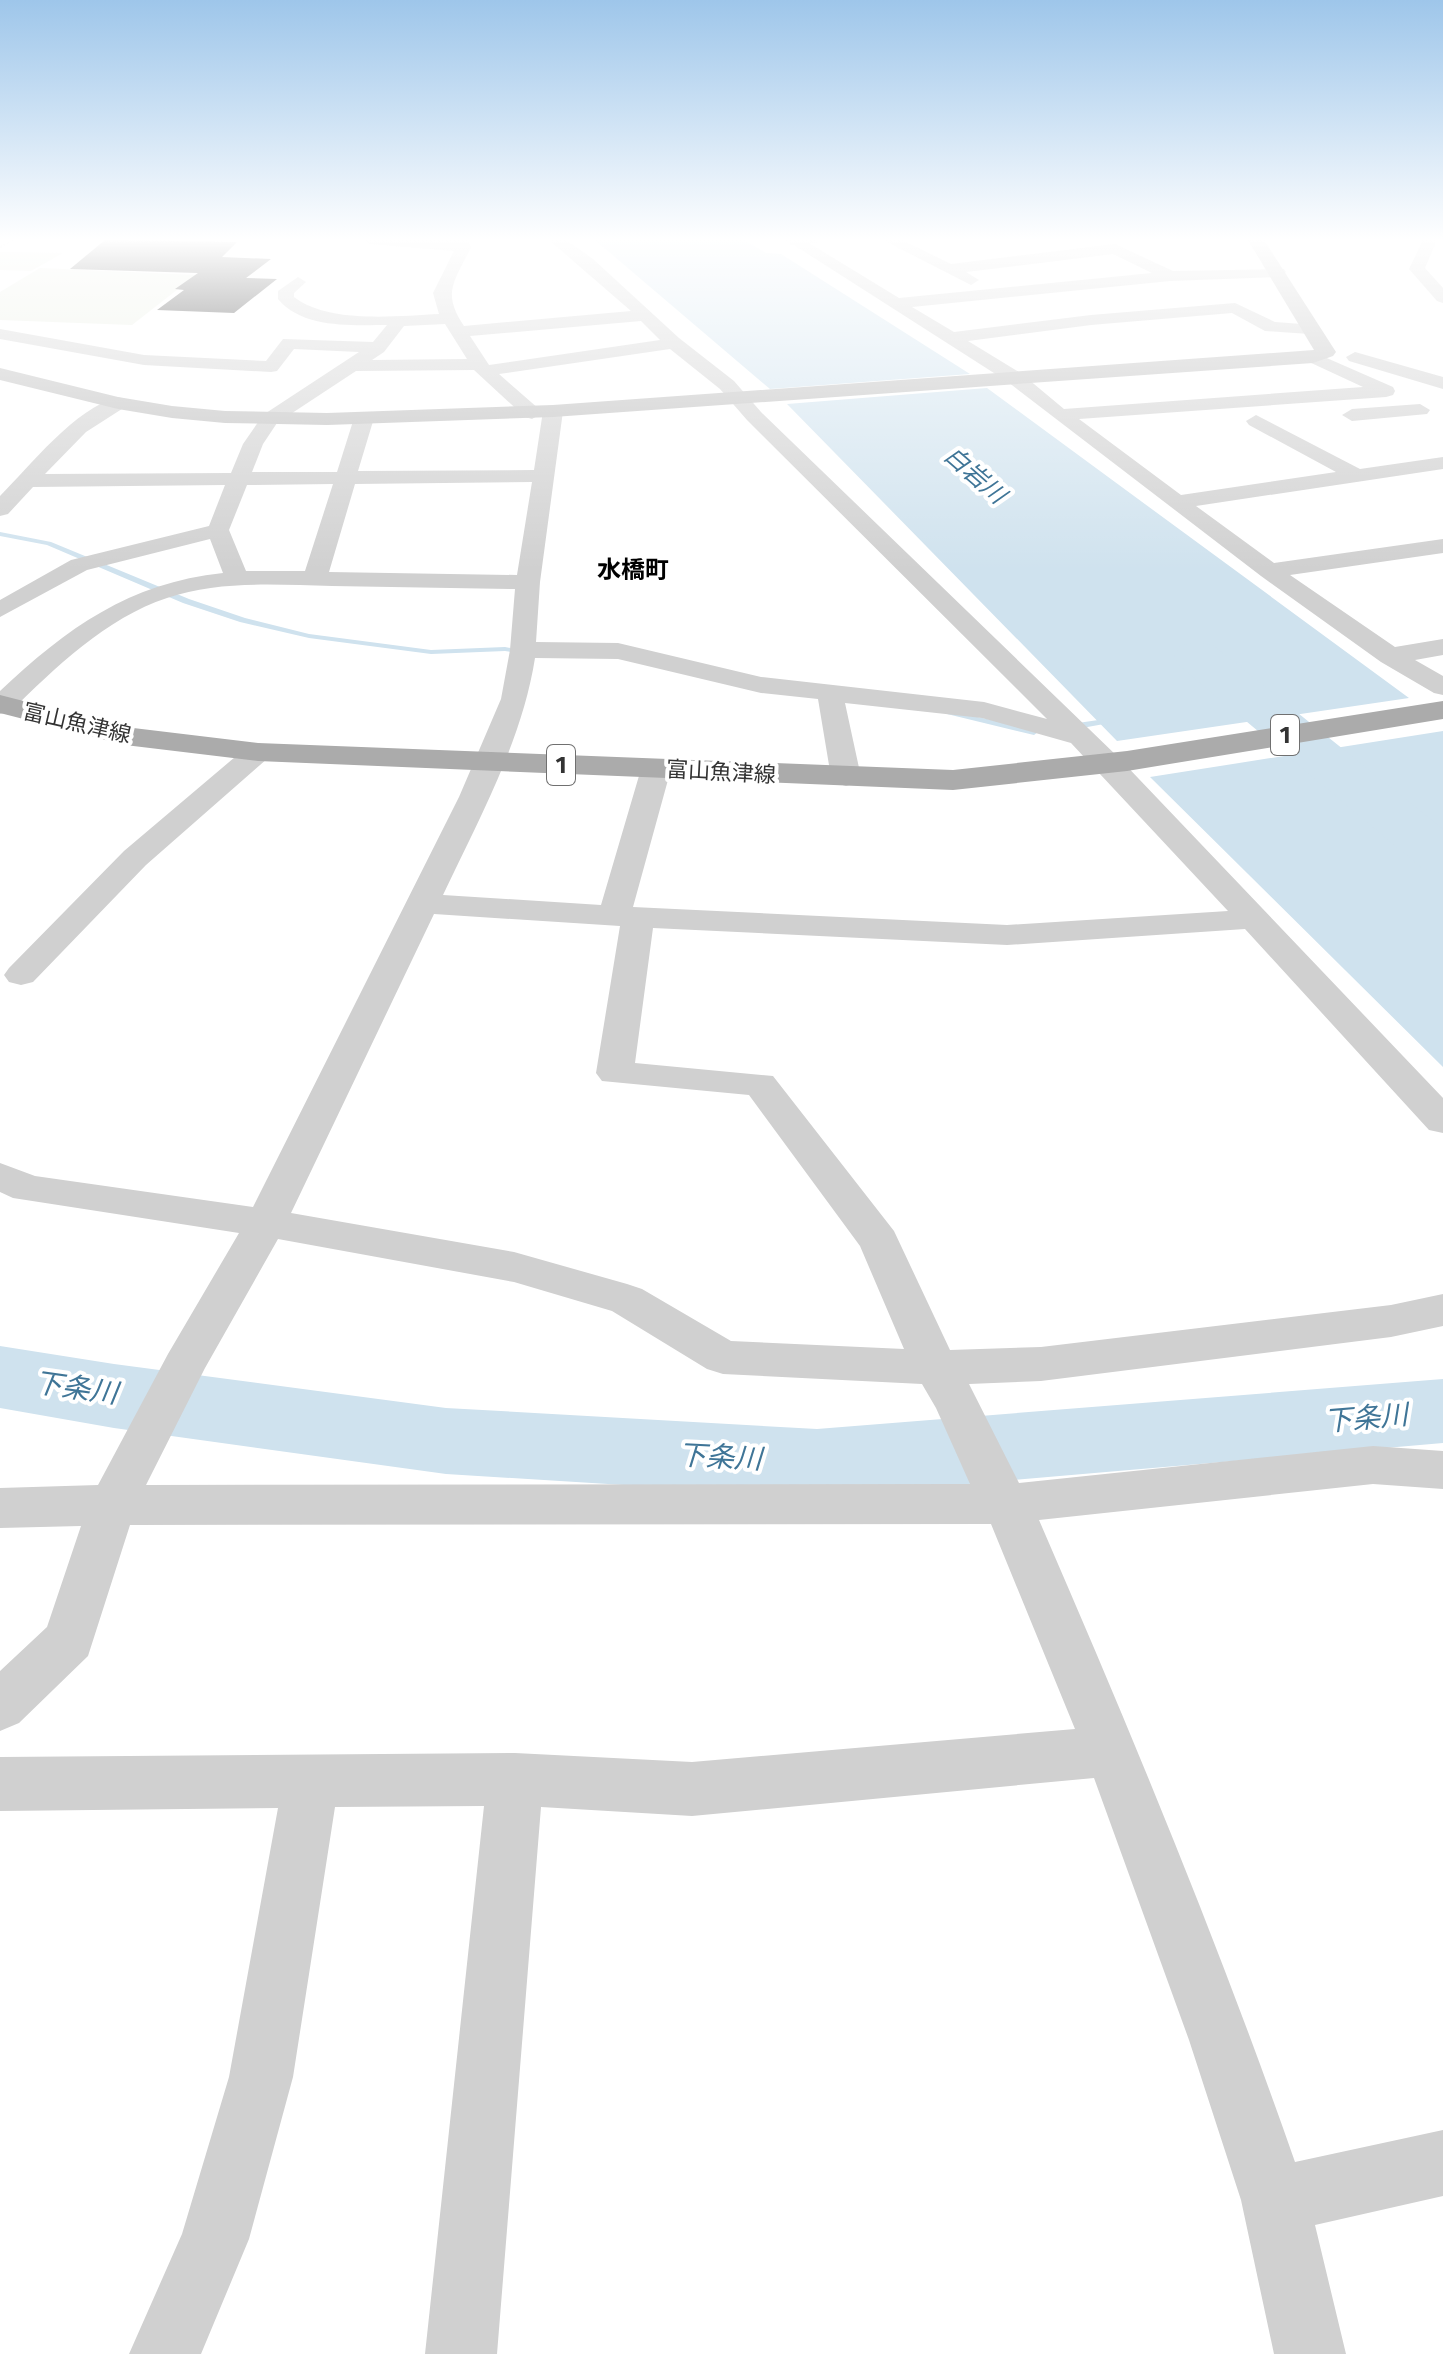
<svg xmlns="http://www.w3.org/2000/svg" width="1443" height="2354" font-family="'Fira Sans','Noto Sans JP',sans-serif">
<rect width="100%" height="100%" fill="#fff"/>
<path fill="#e6ecdf" d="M0,252L63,253L31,271L0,270Z
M40,268L196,275L132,325L0,320V292Z"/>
<path fill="#cfe2ee" d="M595,240H744L766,253L781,254L970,374L770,389Z
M987,388L1409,698L1117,741L787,404Z
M1443,731V1067L1150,777Z"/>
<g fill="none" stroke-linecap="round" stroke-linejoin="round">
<path fill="#cfe2ee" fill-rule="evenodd" d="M0,532L51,542L189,599L245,618L309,634L431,650L505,647L530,652L526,654L505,651L431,654L309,638L240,622L183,603L47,545L0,536Z
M944,710L1034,729L1038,732L1034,735L947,714L943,712Z
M1112,718H1115V722L1071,730L1067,727L1071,724Z"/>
<path fill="#cfe2ee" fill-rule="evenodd" d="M1197,642L1214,646L1443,829V874L1423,869L1180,666L1174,656L1180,646Z
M0,1346L114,1364L446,1408L817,1429L1443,1379V1443L817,1497L446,1474L114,1428L0,1408Z"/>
</g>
<path fill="#1a1a1a" d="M105,240L237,242L222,257L271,259L246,278L277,279L234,313L157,310L184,290L175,289L198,273L70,269Z"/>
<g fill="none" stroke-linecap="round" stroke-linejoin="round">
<path stroke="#cdcdcd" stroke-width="2" stroke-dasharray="2 2" stroke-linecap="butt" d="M0,247L13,240"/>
<path fill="#d0d0d0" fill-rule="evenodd" d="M363,240H468L471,247C455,281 441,292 464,326L631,311L549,240H566L593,259L679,338L734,381L761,412L1118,757L1443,1098V1133L1429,1130L1245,929L1007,945L653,928L635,1063L773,1076L894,1231L950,1350L1041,1347L1391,1305L1443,1294V1326L1391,1337L1041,1381L969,1384L1019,1483L1373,1446L1443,1451V1489L1373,1484L1039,1520C1131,1732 1219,1944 1295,2162L1443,2130V2196L1315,2225L1346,2354H1274L1241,2200L1189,2040L1094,1778L692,1816L541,1807L497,2354H425L484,1806L335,1807L293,2077L249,2239L201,2354H129L182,2234L229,2077L278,1808L0,1811V1757L515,1753L692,1762L1075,1729L991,1524L130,1525L88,1656L19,1723L0,1731V1671L47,1627L81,1526L0,1528V1488L98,1485L168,1354L239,1233L13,1198L0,1192V1163L35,1176L253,1207L459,797L501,699L510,650L515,589C454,588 393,587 332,586C278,585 219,580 167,598C106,618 55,668 10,712L0,714V691C67,628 129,583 223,573L210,539L87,570L0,617V600L71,560L209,526L225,485L33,487L8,514L0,516V496C30,466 75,408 118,397L125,399L128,403L125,407L86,432L45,474L231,473L243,444L263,415L359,352L294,349L277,371L271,372L144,365L0,339V329L144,355L266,361L283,339L373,342L387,325C352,325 303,329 278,299V291L298,277L306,282L294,293V297C329,324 397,316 439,314L433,293L454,251L370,244ZM641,321L660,340L489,365L470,336ZM445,324L467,359L372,360L384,352L404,326ZM670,349L720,389L747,420L1047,719L984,702L761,677L618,643L536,642L540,582L563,411L560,407L553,405L543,411L534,470L358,471L374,418L364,412L354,418L337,472H252L263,444L277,423L356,371L474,370L525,417L532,419L542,413L539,409L499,374ZM532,482L517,575L329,572L355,484ZM333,484L305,571H246L229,530L247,485ZM535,658L618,659L761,693L818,699L831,777L836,783L846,786L856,783L861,777L845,703L982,718L1071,743L1228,911L1007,925L633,907L671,769L666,763L656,760L646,763L641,769L601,905L443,895C479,819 522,741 535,658ZM434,914L620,926L596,1073L602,1081L749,1095L860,1246L904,1349L731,1341L642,1289L627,1284L514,1252L291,1213ZM278,1239L514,1282L612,1311L707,1369L723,1374L922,1384L936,1408L970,1484L146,1485L205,1368Z
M786,240H804L899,298L1152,273L1113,254L966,272L979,280L971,285L883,240H902L951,264L1115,244L1173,271L1284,269L1286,272L1278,277L1170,281L912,307L954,332L1091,315L1235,303L1275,322L1315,325L1318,329L1315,333L1309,334L1265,331L1232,313L1091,325L968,341L1022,374L1064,409L1363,387L1307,361L1304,357L1313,352L1393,387L1395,391L1393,395L1386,397L1079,419L1181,495L1336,472L1249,425L1246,421L1256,415L1360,469L1443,457V469L1196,506L1274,563L1443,539V553L1290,575L1395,647L1443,639V655L1415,660L1443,676V695L1434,693L1381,662L1261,576L1008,382Z
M1423,240H1437L1425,268L1443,288V303L1437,301L1409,269Z
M1355,352L1443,377V389L1349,361L1346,357Z
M1420,404L1430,410L1427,414L1352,421L1342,415L1352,409Z
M258,743L268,746L272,752L268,758L146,865L33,982L21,985L9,982L4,975L9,968L124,851L248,746Z"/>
<path fill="#d0d0d0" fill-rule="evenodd" d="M789,240H818L816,243L790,245Z"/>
<path fill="#bdbdbd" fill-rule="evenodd" d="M1248,240H1264L1336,352L1333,356L1313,363L553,417L327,425L225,423L172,418L118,409L0,380V368L118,397L172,406L225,411L327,413L553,405L1314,350Z"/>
<path fill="#ababab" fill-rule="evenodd" d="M0,695L125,727L258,743L953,770L1127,751L1443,701V719L1127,771L953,790L258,761L125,745L0,713Z"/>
</g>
<linearGradient id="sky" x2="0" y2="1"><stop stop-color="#9ec6ea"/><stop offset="0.42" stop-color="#fff"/><stop offset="1" stop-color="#fff" stop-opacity="0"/></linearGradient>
<rect width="1443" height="570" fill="url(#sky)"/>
<g text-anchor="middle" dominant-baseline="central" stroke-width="8" stroke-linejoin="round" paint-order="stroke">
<g font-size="22" fill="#333" stroke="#fff">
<text transform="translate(77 723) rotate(13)">富山魚津線</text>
<text transform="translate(721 772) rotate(3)">富山魚津線</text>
</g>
<g font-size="24" font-style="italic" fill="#3f7597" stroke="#fff">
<text transform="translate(975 475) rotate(41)">白岩川</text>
</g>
<g font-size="24" font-weight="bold" fill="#000" stroke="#fff">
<text x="633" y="570">水橋町</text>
</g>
<g fill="#fff" stroke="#707070" stroke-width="2">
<rect x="1271" y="715" width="28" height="40" rx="6"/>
<rect x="547" y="745" width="28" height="40" rx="6"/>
</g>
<g font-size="24" font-weight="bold" fill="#333">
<text x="1285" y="735">1</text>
<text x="561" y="765">1</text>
</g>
<g font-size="28" font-style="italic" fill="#3f7597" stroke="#fff">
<text transform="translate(76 1388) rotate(8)">下条川</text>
<text transform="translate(1366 1418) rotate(-5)">下条川</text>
<text transform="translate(720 1457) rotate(3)">下条川</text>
</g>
</g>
</svg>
